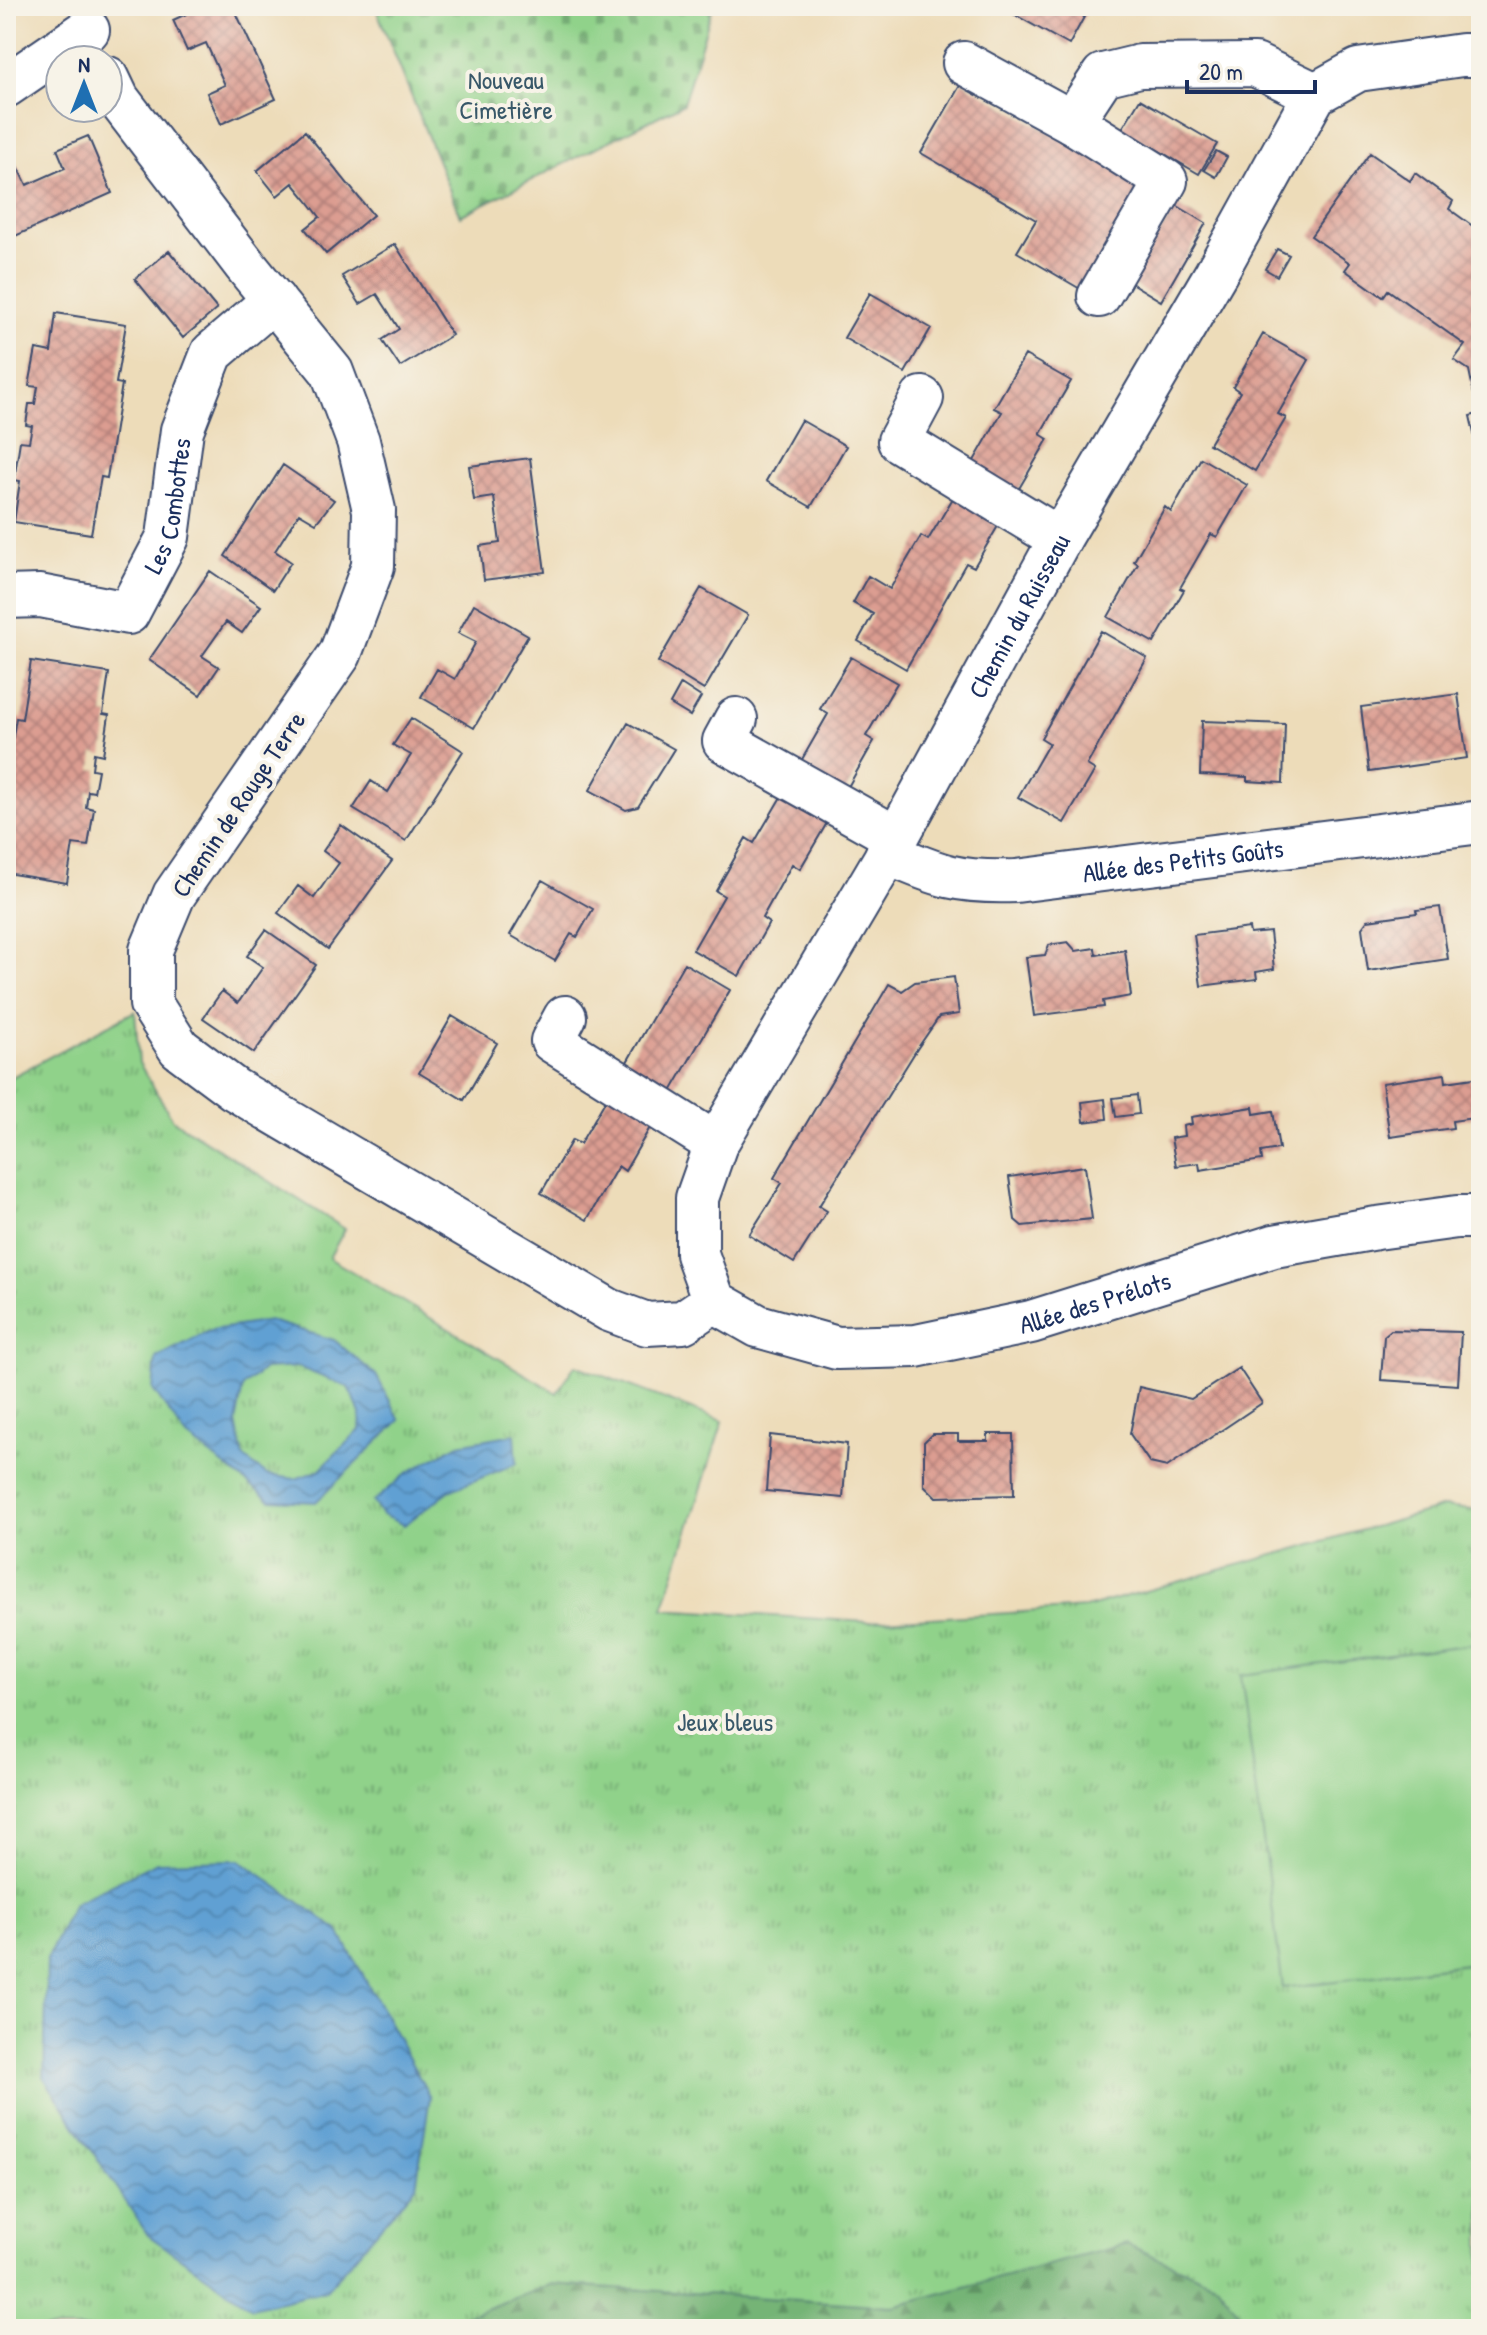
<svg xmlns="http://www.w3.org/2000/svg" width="1487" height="2335" font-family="'Patrick Hand',sans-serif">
<defs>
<pattern id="forest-firs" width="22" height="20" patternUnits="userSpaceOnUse" patternTransform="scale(2)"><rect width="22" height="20" fill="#74b476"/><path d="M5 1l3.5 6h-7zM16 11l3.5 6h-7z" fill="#5e9364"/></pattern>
<pattern id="cemetery-stones" width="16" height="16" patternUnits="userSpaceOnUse" patternTransform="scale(2)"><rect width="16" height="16" fill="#90d28a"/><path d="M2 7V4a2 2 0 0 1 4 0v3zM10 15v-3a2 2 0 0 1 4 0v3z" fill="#75ab74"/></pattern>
<pattern id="park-tufts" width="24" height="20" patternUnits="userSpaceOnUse" patternTransform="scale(2)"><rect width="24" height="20" fill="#90d28a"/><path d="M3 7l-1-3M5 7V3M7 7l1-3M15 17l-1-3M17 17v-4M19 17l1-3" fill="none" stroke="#75ab74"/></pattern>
<pattern id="water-waves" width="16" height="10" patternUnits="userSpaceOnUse" patternTransform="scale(2)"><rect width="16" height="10" fill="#60a0d3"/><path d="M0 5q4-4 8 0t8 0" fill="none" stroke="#4e83ae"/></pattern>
<pattern id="building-cross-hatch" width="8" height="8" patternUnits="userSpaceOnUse" patternTransform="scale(2)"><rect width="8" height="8" fill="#dc9d91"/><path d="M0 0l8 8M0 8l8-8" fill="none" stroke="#b2807a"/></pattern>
</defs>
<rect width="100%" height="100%" fill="#f7f3e8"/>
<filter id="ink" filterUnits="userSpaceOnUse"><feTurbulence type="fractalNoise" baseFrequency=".0125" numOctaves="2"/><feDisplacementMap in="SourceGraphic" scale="16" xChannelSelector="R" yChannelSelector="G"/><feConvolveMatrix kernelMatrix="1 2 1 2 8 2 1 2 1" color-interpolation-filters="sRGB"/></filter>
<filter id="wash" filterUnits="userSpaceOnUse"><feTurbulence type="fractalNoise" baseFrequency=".006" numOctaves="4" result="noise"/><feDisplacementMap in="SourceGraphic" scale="32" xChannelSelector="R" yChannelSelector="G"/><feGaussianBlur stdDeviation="1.8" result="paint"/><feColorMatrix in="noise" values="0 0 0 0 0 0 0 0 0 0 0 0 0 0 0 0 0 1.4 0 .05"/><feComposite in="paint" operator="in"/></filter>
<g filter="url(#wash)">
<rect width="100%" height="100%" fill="#eddcb9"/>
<path fill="url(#forest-firs)" stroke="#48726a" stroke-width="2" d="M1127,2244L1217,2284L1252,2329H431L552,2284L893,2306Z"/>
<path fill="url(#cemetery-stones)" stroke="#568074" stroke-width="2" d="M375,6H713L683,104L460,216Z"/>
<path fill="url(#park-tufts)" stroke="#568074" stroke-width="2" d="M135,1011L139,1063L173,1120L345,1229L329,1258L557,1393L575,1365L723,1421L663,1609L868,1622L1085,1608L1444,1507L1481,1511V2329H1252L1217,2284L1127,2244L893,2306L552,2284L431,2329H6V1080Z"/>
<path fill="#90d28a" stroke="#568074" stroke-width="2" d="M1481,1643V1962L1283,1988L1241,1675Z"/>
<path fill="url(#water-waves)" stroke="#3e6898" stroke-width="2" fill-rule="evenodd" d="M270,1321L334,1340L376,1375L400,1420L316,1502L270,1500L187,1437L153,1390L156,1358L211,1330ZM298,1367L348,1387L361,1414L360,1430L318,1471L295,1479L267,1475L244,1458L236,1423L243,1387L264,1369Z
M515,1434L517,1463L449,1491L404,1525L382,1515L373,1502L407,1473L459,1444Z
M240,1860L338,1930L430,2097L416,2186L326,2290L252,2308L148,2235L44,2078L47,1959L74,1903L157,1862Z"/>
<g id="blocks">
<path fill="url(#building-cross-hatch)" d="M204,6H233L276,99L221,124L207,93L225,85L206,43L187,51L173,20Z
M999,6H1090L1069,45Z
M962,82L1142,186L1082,290L1017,252L1036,220L921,153Z
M1140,99L1217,144L1199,174L1122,129Z
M305,131L373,215L326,254L305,229L320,217L307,200L293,183L277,196L257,171Z
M88,136L112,193L13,237L6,221V172L18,166L27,185L65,168L57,149Z
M1216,151L1227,157L1216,177L1204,170Z
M1370,153L1410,181L1415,173L1453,201L1449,209L1481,232V464L1470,416L1478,414L1469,370L1454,360L1465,345L1388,290L1383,297L1345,270L1350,263L1311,236Z
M1176,205L1206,223L1161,301L1131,283Z
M395,244L452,335L400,367L382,340L399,329L388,311L377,294L360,304L342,276Z
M1277,249L1289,255L1277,276L1265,269Z
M169,251L217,309L183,338L135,279Z
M870,293L931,328L905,373L844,338Z
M56,313L126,324L116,383L122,384L107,478L101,477L91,534L14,522L20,481L14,480L20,441L29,442L32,426L26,425L29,404H35L38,387L29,386L36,349L51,352Z
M1263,334L1309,360L1278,414L1286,418L1255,471L1209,444L1240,392L1233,387Z
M1025,355L1071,381L1040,434L1048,439L1017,492L971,466L1002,412L994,408Z
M801,420L846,446L811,507L766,481Z
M530,458L545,572L484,580L480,546L500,543L494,497L474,500L469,466Z
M1201,458L1247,485L1217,537L1211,534L1180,588L1184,590L1154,643L1108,617L1138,564L1134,561L1165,507L1171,512Z
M283,465L334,500L316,523L299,513L275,551L291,562L273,590L225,556Z
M959,488L1005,514L974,567L966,563L906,669L858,641L873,614L853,603L868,576L890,589L921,536L928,540Z
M210,571L261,606L242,633L226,622L202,656L219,667L200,695L149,660Z
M701,588L748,615L704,690L658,662Z
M474,604L528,635L474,728L421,697L437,669L455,679L476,642L458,633Z
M1101,631L1147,658L1087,765L1095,770L1064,823L1018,797L1049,743L1041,738Z
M851,657L897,683L866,736L874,741L844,794L797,768L828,714L820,709Z
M31,661L109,673L103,714L109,715L103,755L94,753L92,769L98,770L94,792L88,791L86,807L94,809L88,846L73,844L67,883L6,873V777L16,718L22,719Z
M681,684L701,697L690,716L670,704Z
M1458,694L1467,758L1369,772L1361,707Z
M411,718L463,751L406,841L353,809L371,781L388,792L399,774L411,755L393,745Z
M1202,721L1285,724L1283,783L1247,781V777L1200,775Z
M628,723L674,749L638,807L626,810L590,790Z
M785,790L831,816L800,869L792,864L762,918L769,923L739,976L693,950L724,896L716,891L746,838L754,843Z
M341,825L392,861L328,949L278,913L298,886L314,898L326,881L339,863L323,851Z
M542,880L593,909L577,937L571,934L555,961L510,935Z
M1440,907L1448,959L1368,971L1362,928L1368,920L1417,913L1416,910Z
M1249,928L1250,934L1270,932L1274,969L1256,972L1257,979L1201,986L1194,935Z
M266,930L316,965L254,1053L203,1018L222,991L238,1003L263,967L247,956Z
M1068,942L1076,951L1095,948L1096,955L1125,950L1131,996L1103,1001L1104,1007L1034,1016L1026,957L1045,955L1049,945Z
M684,963L730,990L669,1095L623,1069Z
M954,977L959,1014L939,1017L917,1049L819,1206L827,1211L794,1263L749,1235L782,1183L774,1178L889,984L902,991L915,982Z
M452,1016L497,1043L464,1100L419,1073Z
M1445,1074L1446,1082L1481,1077V1117L1452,1121L1453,1128L1390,1137L1382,1083Z
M611,1091L656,1117L625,1171L618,1166L587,1220L541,1193L572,1140L580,1144Z
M1137,1095L1139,1114L1116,1117L1113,1098Z
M1105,1099L1107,1119L1084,1122L1082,1102Z
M1253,1107L1254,1114L1273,1111L1279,1149L1261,1152L1262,1160L1200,1170L1199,1163L1176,1166L1171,1138L1184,1136L1183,1126L1192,1124L1191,1117Z
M1085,1166L1092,1219L1022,1226L1015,1220L1009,1177Z
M1391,1330L1461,1332L1458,1385L1381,1380L1384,1336Z
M1239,1368L1262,1403L1167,1467L1150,1463L1130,1434L1139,1387L1191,1399Z
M932,1434H958V1441H988V1434H1013L1014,1495L936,1497L924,1485V1442Z
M770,1435L847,1444L843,1498L766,1491Z"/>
</g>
</g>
<g filter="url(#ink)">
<use href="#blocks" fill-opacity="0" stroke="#3a496c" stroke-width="2"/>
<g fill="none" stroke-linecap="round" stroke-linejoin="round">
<defs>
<g id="minor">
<path d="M964,63L1072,122"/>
<path d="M108,78L118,99L245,265L332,372L358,441L374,510L373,566L340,654L174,895L151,950V1004L179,1048L234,1089L609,1310L647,1324L683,1322L714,1301"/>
<path d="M6,86L88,30"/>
<path d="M1099,296L1166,181L1072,122L1103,75L1140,66L1255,65L1315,94"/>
<path d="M922,398L899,441L1060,539"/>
<path id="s1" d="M6,597L40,596L128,613L168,537L182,430L212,353L274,300"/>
<path d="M736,719L724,741L897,838"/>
<path id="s2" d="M887,853C939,876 958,883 1016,881L1481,822"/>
<path d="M565,1017L552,1041L716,1144"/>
<path id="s3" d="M714,1301L697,1254V1198L716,1144L897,838L1060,539L1216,273L1315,94L1358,70L1462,55H1481"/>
<path id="s4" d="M714,1301L758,1326L837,1348L916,1346L1031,1322L1274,1246L1377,1228L1457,1217H1481"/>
</g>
</defs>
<use href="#minor" stroke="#3a496c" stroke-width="46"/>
<use href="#minor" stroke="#fff" stroke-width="42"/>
</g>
</g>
<g text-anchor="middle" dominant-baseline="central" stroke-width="8" stroke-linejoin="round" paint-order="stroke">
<g font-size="26" fill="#385869" stroke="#f7f3e8">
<text x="506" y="79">Nouveau<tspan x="506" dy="30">Cimetière</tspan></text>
<text x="725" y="1721">Jeux bleus</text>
</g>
<g font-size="26" fill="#1b2f5e" stroke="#f7f3e8">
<text stroke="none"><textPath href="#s1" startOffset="240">Les Combottes</textPath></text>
<text stroke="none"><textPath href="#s3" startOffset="772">Chemin du Ruisseau</textPath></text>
<text transform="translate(238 804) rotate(-56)">Chemin de Rouge Terre</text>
<text stroke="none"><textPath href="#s2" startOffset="302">Allée des Petits Goûts</textPath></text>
<text stroke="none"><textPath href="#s4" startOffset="396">Allée des Prélots</textPath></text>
</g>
</g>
<rect width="1487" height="2335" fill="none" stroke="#f7f3e8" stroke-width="32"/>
<g transform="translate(84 84)"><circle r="38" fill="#f7f3e8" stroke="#9fa5b1" stroke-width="2"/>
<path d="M0-6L14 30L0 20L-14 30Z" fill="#1f6fb2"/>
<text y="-12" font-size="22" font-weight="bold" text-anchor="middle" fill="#1b2f5e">N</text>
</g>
<path d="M1187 80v12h128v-12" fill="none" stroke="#1b2f5e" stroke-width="4"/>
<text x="1199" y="80" font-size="24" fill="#1b2f5e" stroke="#f7f3e8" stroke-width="6" paint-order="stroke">20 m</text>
</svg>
